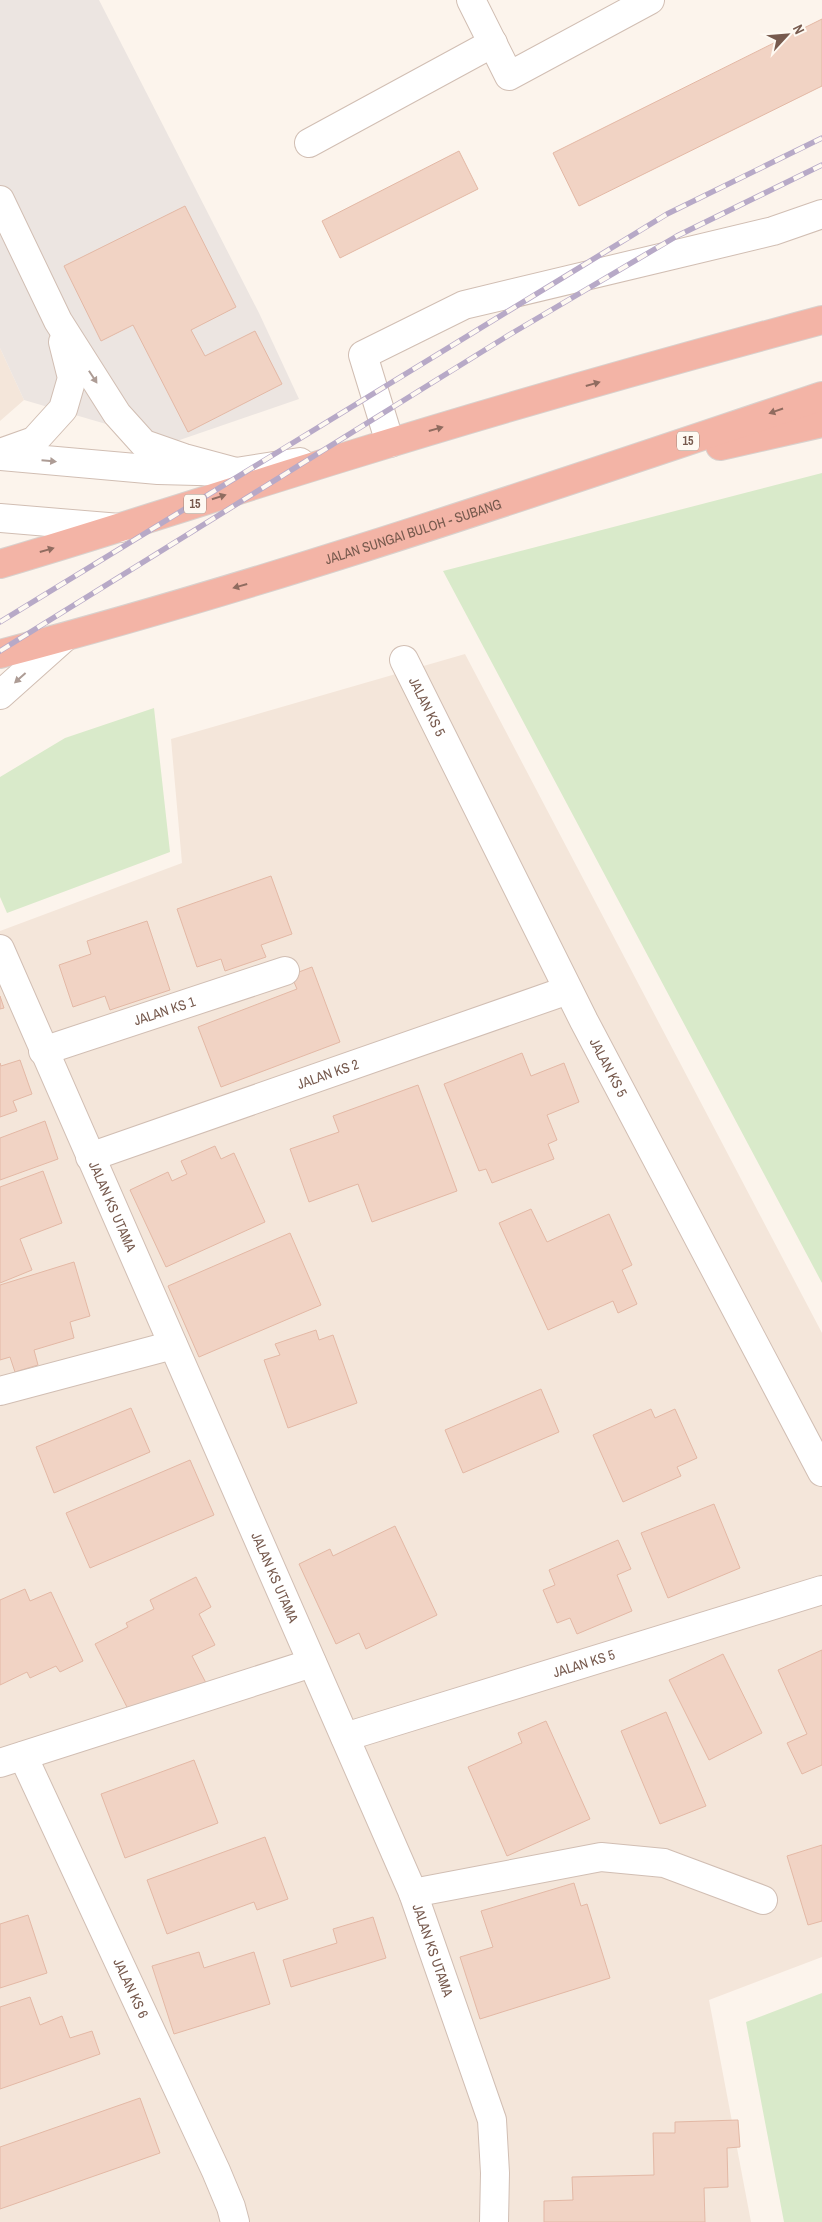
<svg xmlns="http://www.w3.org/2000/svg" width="822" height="2222" font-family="'Archivo Narrow',sans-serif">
<rect width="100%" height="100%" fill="#fcf4ec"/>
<path fill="#f4e6da" d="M0,348L24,400L0,421Z
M465,654L822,1333V1957L709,2000L751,2222H0V931L182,863L171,739Z"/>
<path fill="#ece5e1" d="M0,0H99L259,313L299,399L171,443L24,400L0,348Z"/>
<path fill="#d9eaca" d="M822,473V1283L443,571Z
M154,708L170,852L7,913L0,897V777L65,738Z
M822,1993V2222H784L746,2022Z"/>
<path fill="#f1d3c4" stroke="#e3b8a5" d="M822,19V86L579,206L553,153Z
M459,151L478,189L340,258L322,221Z
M185,206L236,307L191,330L205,356L255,331L282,384L188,432L133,325L101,341L64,266Z
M271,876L292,934L261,945L266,957L225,971L221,959L197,967L177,909Z
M147,921L170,990L110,1010L105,996L73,1007L59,965L91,954L87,941Z
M312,967L340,1042L221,1087L198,1027L297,989L291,975Z
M0,996L4,1008L0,1009Z
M522,1053L531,1076L564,1063L579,1102L547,1115L557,1140L548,1144L554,1159L492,1183L486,1169L479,1171L444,1084Z
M20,1060L32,1094L13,1101L17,1111L0,1117V1063L1,1066Z
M418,1085L457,1191L372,1222L358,1184L309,1202L290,1149L339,1132L333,1116Z
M45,1121L58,1159L0,1180V1138Z
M215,1146L221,1159L234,1153L265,1222L166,1267L130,1190L168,1172L172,1181L187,1174L181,1161Z
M43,1171L62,1223L20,1239L32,1270L0,1283V1187Z
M531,1209L547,1242L609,1214L632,1265L622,1270L637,1304L618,1313L613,1301L548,1330L499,1223Z
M290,1233L321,1305L199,1357L168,1286Z
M74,1262L90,1316L70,1322L74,1338L34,1350L38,1365L15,1372L10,1357L0,1360V1285Z
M316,1330L319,1340L333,1335L357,1403L288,1428L264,1360L280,1355L275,1344Z
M541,1389L559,1432L463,1473L445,1430Z
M131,1408L150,1452L54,1493L36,1447Z
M651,1409L655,1418L675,1409L697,1458L677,1467L681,1476L623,1502L593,1435Z
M190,1460L214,1515L90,1568L66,1513Z
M714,1504L740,1568L668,1598L641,1533Z
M395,1526L437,1615L366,1649L359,1633L336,1644L299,1564L330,1549L333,1556Z
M618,1540L631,1569L617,1575L632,1611L577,1634L570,1618L557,1623L543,1590L555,1585L549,1570Z
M196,1577L211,1607L199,1614L215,1645L192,1656L206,1683L131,1715L95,1644L128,1627L126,1623L154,1609L150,1600Z
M25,1589L30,1601L51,1592L83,1661L60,1672L56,1666L30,1678L27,1672L0,1685V1600Z
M822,1650V1765L802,1774L787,1743L807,1734L778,1670Z
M723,1654L762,1733L709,1760L669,1680Z
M666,1712L706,1806L660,1824L621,1731Z
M546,1721L590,1819L507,1856L468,1767L522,1743L518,1733Z
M194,1760L218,1823L125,1858L101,1794Z
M265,1837L288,1899L257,1910L254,1902L167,1934L147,1880Z
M822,1845V1921L808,1925L787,1856Z
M574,1883L581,1906L587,1904L610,1978L480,2019L460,1957L493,1947L481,1911Z
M28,1915L47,1973L0,1988V1924Z
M373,1917L386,1958L291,1987L283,1960L337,1943L333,1929Z
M199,1952L204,1968L254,1952L270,2004L174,2034L152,1966Z
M30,1997L40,2025L62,2016L70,2038L92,2031L100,2054L0,2089V2007Z
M140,2098L160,2153L0,2209V2147Z
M738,2120L740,2147L727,2148L728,2187L704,2188L705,2222H544V2201L573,2200L572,2177L654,2175L653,2133H675V2122Z"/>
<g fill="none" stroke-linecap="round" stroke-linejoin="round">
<defs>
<g id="minor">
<path d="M471,0L509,76L650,0"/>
<path d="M309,143L493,43"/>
<path d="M0,200L58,321L117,414L144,444L184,458L236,472"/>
<path d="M390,443L363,355L464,305L773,231L822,214"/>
<path d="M0,453L34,441L63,409L72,378L63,342"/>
<path d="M0,456L158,470L236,472L300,462"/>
<path d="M0,518L120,528"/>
<path id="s1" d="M404,660L584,1021L822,1472"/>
<path d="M0,695L65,637"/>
<path id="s2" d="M0,949L413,1893L492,2120L495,2173L494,2222"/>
<path id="s3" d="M43,1051L285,971"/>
<path id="s4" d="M90,1157L568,990"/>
<path d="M0,1391L173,1345"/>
<path id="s5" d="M345,1737L822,1590"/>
<path id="s6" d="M23,1756L216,2171L231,2207L235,2222"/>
<path d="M0,1763L312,1663"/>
<path d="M413,1893L601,1857L664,1863L763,1900"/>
</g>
<g id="highway">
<path d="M720,446L822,423"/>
<path d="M0,564C119,529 236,490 354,454C509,406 665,362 822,320"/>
<path id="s7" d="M0,654C278,581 550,487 822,396"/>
</g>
</defs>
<use href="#minor" stroke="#d1beb3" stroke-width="30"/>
<use href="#highway" stroke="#d9d1cd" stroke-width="30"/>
<use href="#minor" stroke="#fff" stroke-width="28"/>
<use href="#highway" stroke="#f3b4a6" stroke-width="28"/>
<defs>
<path id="rail" d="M0,622L667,214L822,138
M0,651L509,335L677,236L822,165"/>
</defs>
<use href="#rail" stroke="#b7a9c7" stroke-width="5.5"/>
<use href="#rail" stroke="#fef9f2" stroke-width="4" stroke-dasharray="11" stroke-linecap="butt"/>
</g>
<defs><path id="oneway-solid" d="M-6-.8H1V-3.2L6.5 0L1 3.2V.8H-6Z" transform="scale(1.25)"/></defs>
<g fill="#ad9c95">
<use href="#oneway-solid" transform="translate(93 377) rotate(57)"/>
<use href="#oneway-solid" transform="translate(49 461) rotate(5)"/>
<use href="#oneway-solid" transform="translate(20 678) rotate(138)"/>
</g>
<g fill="#906c60">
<use href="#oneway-solid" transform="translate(593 384) rotate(-16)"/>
<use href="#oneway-solid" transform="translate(776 411) rotate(161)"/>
<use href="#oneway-solid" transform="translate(436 429) rotate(-16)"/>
<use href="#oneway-solid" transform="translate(219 497) rotate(-18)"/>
<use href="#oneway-solid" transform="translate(47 550) rotate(-16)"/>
<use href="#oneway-solid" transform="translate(240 586) rotate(164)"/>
</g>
<g text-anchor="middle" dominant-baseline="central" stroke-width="4" stroke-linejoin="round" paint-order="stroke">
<g fill="#fef9f2" stroke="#a08a7f" stroke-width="1">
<rect x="677" y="431.5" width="22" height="19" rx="4"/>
<rect x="184" y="494.5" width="22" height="19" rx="4"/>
</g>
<g font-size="12" font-weight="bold" fill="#775a4e">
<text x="688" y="441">15</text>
<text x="195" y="504">15</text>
</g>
<g font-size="14" fill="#775a4e" stroke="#fef9f2">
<text stroke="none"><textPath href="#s7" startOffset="431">JALAN SUNGAI BULOH - SUBANG</textPath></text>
<text stroke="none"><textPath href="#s1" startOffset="52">JALAN KS 5</textPath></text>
<text stroke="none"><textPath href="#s3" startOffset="128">JALAN KS 1</textPath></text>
<text stroke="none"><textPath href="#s1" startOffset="456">JALAN KS 5</textPath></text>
<text stroke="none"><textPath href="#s4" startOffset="252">JALAN KS 2</textPath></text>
<text stroke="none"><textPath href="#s2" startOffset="281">JALAN KS UTAMA</textPath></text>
<text stroke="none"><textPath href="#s2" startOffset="686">JALAN KS UTAMA</textPath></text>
<text stroke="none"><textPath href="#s5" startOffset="250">JALAN KS 5</textPath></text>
<text stroke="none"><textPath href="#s2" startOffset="1091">JALAN KS UTAMA</textPath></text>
<text stroke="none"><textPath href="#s6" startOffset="256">JALAN KS 6</textPath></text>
</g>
</g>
<g transform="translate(787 35) rotate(64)" stroke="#fef9f2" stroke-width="4" paint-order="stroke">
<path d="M0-4L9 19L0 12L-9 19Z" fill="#775a4e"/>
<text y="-8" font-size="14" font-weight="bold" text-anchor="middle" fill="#775a4e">N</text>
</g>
</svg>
